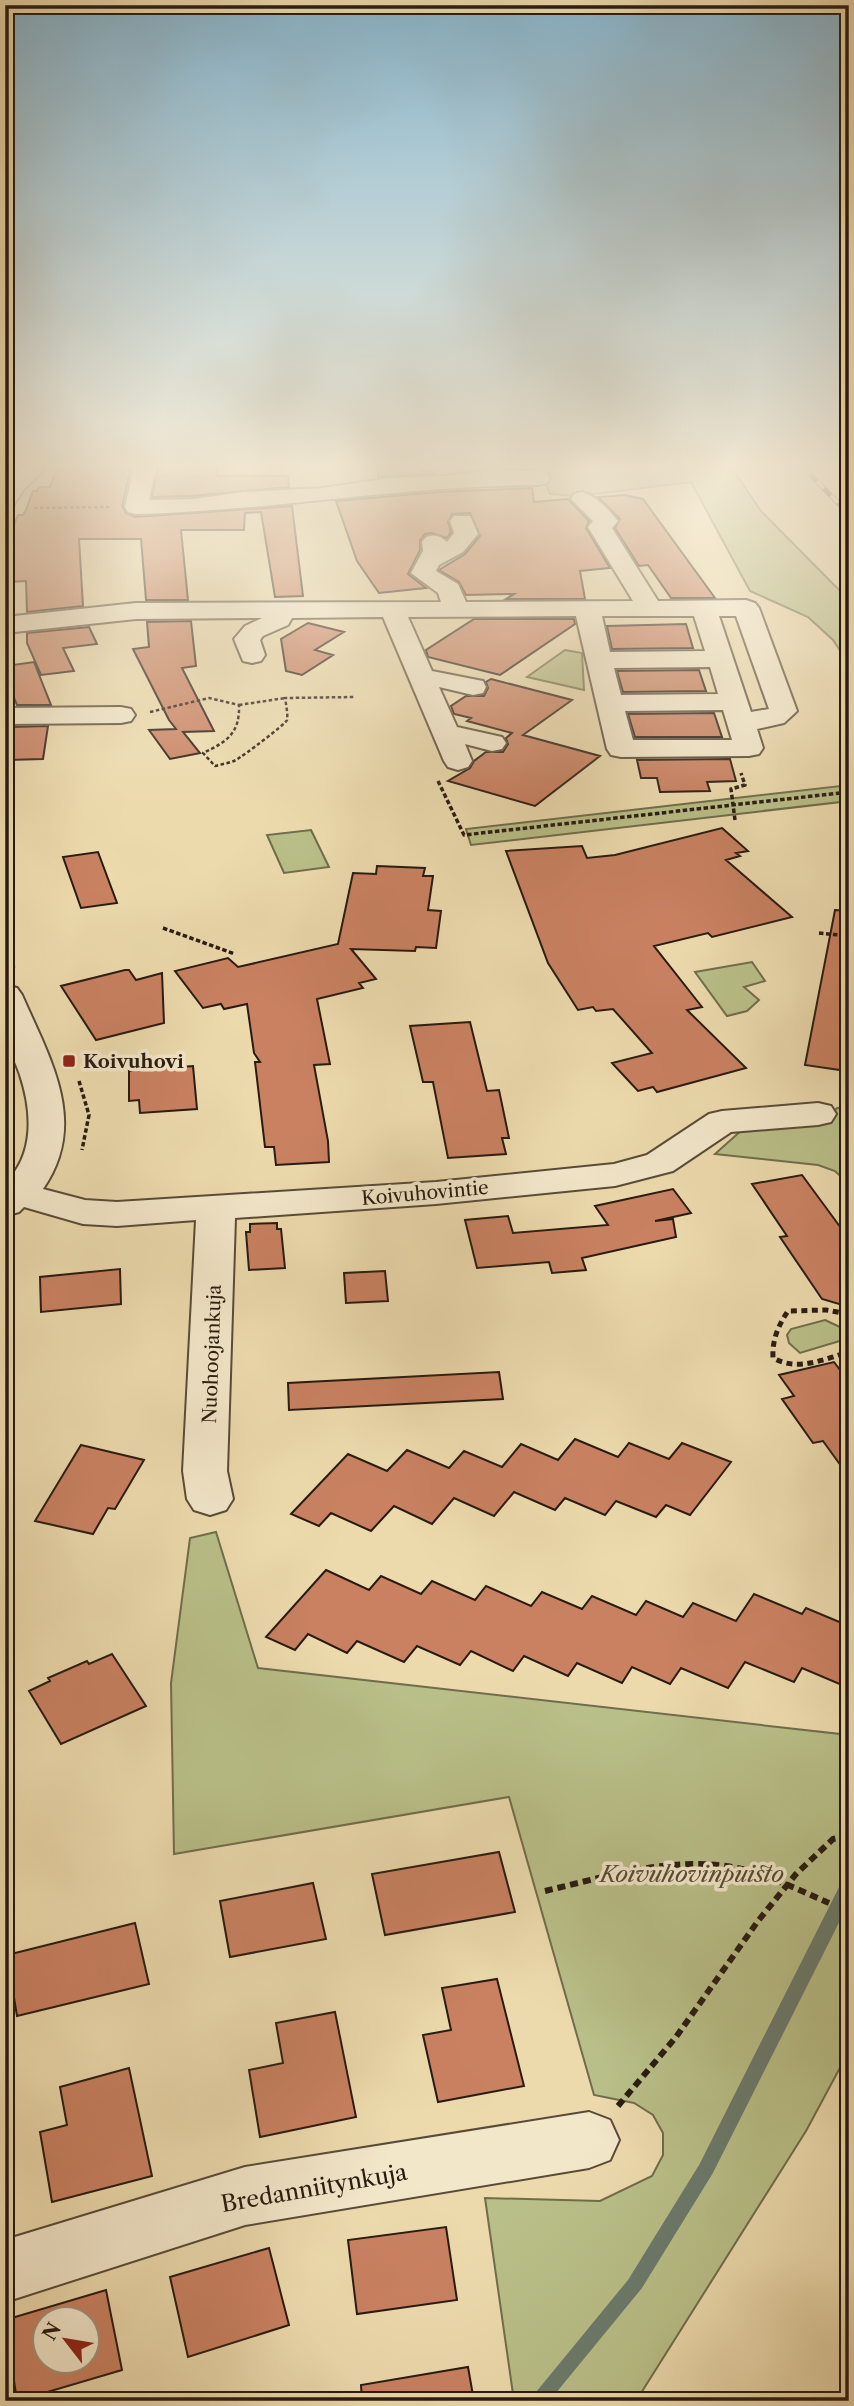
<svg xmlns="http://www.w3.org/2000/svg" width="854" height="2406" font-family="'Libre Caslon Text',serif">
<rect width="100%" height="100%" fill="#ecdaad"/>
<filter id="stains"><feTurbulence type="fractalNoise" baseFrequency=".00286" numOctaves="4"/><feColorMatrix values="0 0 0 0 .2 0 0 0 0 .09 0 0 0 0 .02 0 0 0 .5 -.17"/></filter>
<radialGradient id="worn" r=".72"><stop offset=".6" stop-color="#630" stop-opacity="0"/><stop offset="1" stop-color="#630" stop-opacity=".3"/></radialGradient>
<path fill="#b9bf88" stroke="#706d4c" stroke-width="2" d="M526,467H731L761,511L849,600V664L833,640L808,617L750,591L691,482L579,496L550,494L541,469Z
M565,650L582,653L584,690L527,677Z
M849,785V801L471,845L466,829Z
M311,830L329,867L284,873L267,835Z
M752,962L765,981L744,987L759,1000L747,1011L727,1016L695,972Z
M849,1107V1184L835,1171L818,1165L715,1154L743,1129L826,1122L837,1108Z
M825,1320L842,1328L843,1340L800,1353L789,1343L787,1335L791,1329Z
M216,1532L258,1668L849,1735V2051L806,2131L636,2401H514L485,2198L600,2201L652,2176L663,2155V2133L653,2115L634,2103L594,2095L509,1797L174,1854L171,1683L190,1538Z"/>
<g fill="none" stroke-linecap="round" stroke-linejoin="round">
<path stroke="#6c7b6d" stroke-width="16" d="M539,2401L635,2284L706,2169L846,1891L849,1890"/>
</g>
<path fill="#c98162" stroke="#281b10" stroke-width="2" fill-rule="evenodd" d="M61,467H131L122,506L126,513L135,517L292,506L303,596L275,597L261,512L245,513L244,530H181L188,600H146L141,539H79L83,606L27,612L26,581L9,582V553L11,545H6L18,515H23L26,510L33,491H37L39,487H50L56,470H60Z
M158,467H218L216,476H288L289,487L193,496L152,497Z
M378,467H422V471H436V474L378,477Z
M532,488L534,502L568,499L589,521L586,528L610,568L580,571L585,599H506L514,594L466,595L459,582L439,570L465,554L480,536L470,513L452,514L448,522L451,532L447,538L432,533L425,534L420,540V550L408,574L426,588L379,593L357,561L336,501L438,492Z
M625,495L643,499L715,598H671L648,565L639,566L615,528L620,519L598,497Z
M474,619H574L575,624L500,675L428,657L426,650Z
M191,621L196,666L182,668L214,731L183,732L200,753L170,759L149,730L176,729L169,720L133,649L149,647L147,622Z
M308,623L344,632L315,650L333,655L302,675L286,671L281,639Z
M686,624L693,648L612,649L607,626Z
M89,627L97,644L63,648L74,671L41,675L27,643V633Z
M34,662L51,705H17L5,677V666Z
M699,670L706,691L623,692L617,671Z
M491,679L572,700L523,735L600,756L535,806L448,781L470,768L474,761L486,752H503L508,744L506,738L512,733L467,721L471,718L454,714L451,706L466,696H484L488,688L486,682Z
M714,713L722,737H635L628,714Z
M48,726L43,759L7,760L13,727Z
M730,759L736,781L707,782L710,791L660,792L657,778H641L637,760Z
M722,828L748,851L736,853L740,856L726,860L792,917L712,937L708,933L654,946L702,1007L687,1010L746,1068L657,1092L653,1087L638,1091L612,1063L652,1053L613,1009L596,1011L593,1007L578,1010L548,963L506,851L582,846L587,858L615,855Z
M98,852L117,903L81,908L63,857Z
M377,866L425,868L423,876H433L428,910L441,911L436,948L416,947L415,951L351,949L376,979L359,983L363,988L317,999L330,1064L314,1065L328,1141L329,1162L276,1165L274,1147H265L255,1062H260L254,1053L247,1004L224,1009L221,1004L203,1008L175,971L228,958L238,967L338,944L353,873L376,874Z
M835,910L849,911V1017L840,1070L805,1065Z
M125,970H129L136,980L162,973L164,1023L96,1040L61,986Z
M470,1022L487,1091L499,1090L509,1138H502L506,1154L448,1158L433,1082H423L410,1026Z
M193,1066L197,1109L140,1113L139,1100L129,1101V1071Z
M802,1175L849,1239V1307L822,1299L780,1237L787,1236L752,1184Z
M673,1189L691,1213L655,1221L673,1219L676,1237L582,1258L586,1270L552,1273L549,1262L477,1268L465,1220L508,1216L513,1233L608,1225L595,1206Z
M277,1223V1229H281L285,1268L249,1270L246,1232H250V1224Z
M120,1269L121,1304L41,1312L40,1277Z
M385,1271L388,1301L346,1303L344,1273Z
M834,1362L849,1382V1477L823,1441L813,1443L782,1399L794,1396L779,1375Z
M499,1372L503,1399L289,1410L288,1383Z
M575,1439L618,1457L629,1443L669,1459L682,1443L731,1462L690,1515L666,1505L656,1517L616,1501L605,1515L565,1498L555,1510L514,1492L494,1516L454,1498L432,1524L394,1506L371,1531L331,1513L319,1526L291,1514L348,1454L387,1471L407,1450L449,1468L464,1451L502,1467L521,1444L558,1460Z
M81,1445L144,1460L115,1509L108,1508L93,1534L35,1521Z
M326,1570L369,1590L381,1576L421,1594L432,1581L475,1600L486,1586L531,1606L542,1592L582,1609L592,1596L636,1615L646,1601L683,1617L693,1603L736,1621L754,1594L802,1614L806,1608L849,1626V1688L802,1668L794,1682L745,1662L728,1688L681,1668L670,1684L632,1667L622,1683L577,1663L568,1676L524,1656L513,1671L471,1651L460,1665L417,1646L404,1662L357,1641L347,1653L308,1634L295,1650L266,1637Z
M112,1654L146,1706L61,1744L29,1691L50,1681L48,1678L87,1661L89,1664Z
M499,1852L515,1912L385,1935L372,1874Z
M313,1883L326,1939L230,1957L220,1901Z
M135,1923L149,1984L17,2016L7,1955Z
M497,1979L524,2086L438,2102L423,2035L451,2030L442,1988Z
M335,2012L356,2117L260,2137L249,2070L283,2063L276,2023Z
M129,2068L152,2176L52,2202L40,2132L67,2125L60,2087Z
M446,2227L457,2300L357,2314L348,2240Z
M269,2248L289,2325L188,2357L170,2277Z
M106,2290L122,2370L17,2401L5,2320ZM46,2319H88V2361H46Z
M468,2367L474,2401H362L361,2385Z"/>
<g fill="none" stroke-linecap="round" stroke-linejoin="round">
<defs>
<path id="minor" d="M23,467H47L24,489L13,506L5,508V483Z
M134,467H156L149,500L193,499L244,492L322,488L391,478L446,476L484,471H539L547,473L550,478L547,483L539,485C404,485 271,511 136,514L128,512L125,507Z
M582,492C596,496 609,510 618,521L612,528L658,601L746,600L755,603L759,608L797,711L784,723L757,729L763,748L759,754L749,756L621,757L611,755L607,749L576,616L408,617L432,671L483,681L486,687L483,693L473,695L439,687L457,727L502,737L506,743L502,749L492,751L465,744L472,761L468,767L458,770L448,767L444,761L383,617L292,618L288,625L263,636L260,640L265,655L261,661L252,663L243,661L234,639L245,626L262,618L136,619L5,633V617L136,603L441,602L438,593L411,573L423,551L422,542L426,537C436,534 440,536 447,542L454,533L450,521L454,516H470L478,534L463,552L439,565L436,571L458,584L466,602L633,601L588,527L593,521L571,499L574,494ZM602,616H694L705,651L610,652ZM719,616H736L769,709L751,712ZM710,667L718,694L621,695L614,668ZM723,710L732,740H633L625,711Z
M121,707L131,709L135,715L131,721L121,723L5,724V708Z
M5,985L17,988L22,995C50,1059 89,1123 43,1189L85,1200L117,1202L436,1182L614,1164L647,1155L709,1114L722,1111L818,1103L831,1106L836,1114L831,1122L818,1125L731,1132L673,1171L615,1186L436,1204L235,1218L227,1471L233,1499L226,1510L210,1515L194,1510L187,1499L183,1471L196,1220L117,1226L83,1224L24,1207L19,1212L5,1216V1183C35,1155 32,1111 20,1075C16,1062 7,1048 5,1034C3,1018 5,1001 5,985Z
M589,2112L610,2120L619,2140L610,2160L589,2168L245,2225L5,2302V2240L245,2167Z"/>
</defs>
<use href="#minor" stroke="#594b37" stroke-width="4"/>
<path stroke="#281b10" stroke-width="2.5" stroke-dasharray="3.5 2.5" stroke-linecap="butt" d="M34,508L109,507
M239,705L285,698
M150,712L209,698L239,705C240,733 227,742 203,753L215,766C222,764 230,763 236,760C243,756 286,724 287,720C288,714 286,704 285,698L355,697"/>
<path stroke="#281b10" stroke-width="3.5" stroke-dasharray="4.5 2.5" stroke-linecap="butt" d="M438,781L464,835L849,792
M735,820L731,789L745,785L741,773
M163,928L235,954
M819,933L849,936
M5,954L14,968
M79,1081L89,1115L82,1150"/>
<path stroke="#281b10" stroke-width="5" stroke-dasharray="6 4.5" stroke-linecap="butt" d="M849,1314L826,1310L788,1311C778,1326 772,1340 773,1358C798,1372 824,1359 849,1352"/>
<path stroke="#281b10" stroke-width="6" stroke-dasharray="8 5" stroke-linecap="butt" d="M545,1891C605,1877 670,1856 732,1867C766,1873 798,1890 829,1903
M618,2106L676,2037L758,1921L796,1874L833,1839L849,1836"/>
<use href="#minor" fill="#f3e7ca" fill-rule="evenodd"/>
<defs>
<path id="rail" d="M803,467L849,514"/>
</defs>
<use href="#rail" stroke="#281b10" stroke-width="5"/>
<use href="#rail" stroke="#f3e7ca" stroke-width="3.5" stroke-dasharray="10" stroke-linecap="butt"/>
</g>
<linearGradient id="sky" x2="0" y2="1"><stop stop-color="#88b7d0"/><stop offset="0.58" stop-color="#f6eeda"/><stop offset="1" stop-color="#f6eeda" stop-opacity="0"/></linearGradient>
<rect width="854" height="804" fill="url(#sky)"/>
<rect fill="#8f2418" stroke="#f3e7ca" stroke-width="2.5" x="62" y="1054" width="14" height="14" rx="3.5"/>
<g text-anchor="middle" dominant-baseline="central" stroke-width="7" stroke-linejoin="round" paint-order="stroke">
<g font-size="19" font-weight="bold" fill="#281b10" stroke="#f3e7ca" text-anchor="start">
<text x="83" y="1061">Koivuhovi</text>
</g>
<g font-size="19" fill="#281b10" stroke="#f3e7ca">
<text transform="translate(425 1193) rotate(-5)">Koivuhovintie</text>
<text transform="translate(212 1354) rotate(-88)">Nuohoojankuja</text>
</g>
<g font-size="23" font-style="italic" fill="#544c34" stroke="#f3e7ca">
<text x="692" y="1874">Koivuhovinpuisto</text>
</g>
<g font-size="23" fill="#281b10" stroke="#f3e7ca">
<text transform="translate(314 2188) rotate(-10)">Bredanniitynkuja</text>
</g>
</g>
<rect width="854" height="2406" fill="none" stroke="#ecdaad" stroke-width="28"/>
<rect x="7" y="7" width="840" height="2392" fill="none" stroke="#281b10" stroke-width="3.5"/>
<rect x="14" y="14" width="826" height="2378" fill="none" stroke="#281b10" stroke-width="2"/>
<g transform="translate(66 2340) rotate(301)"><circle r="33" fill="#f3e7ca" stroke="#a29580" stroke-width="2"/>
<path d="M0-5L12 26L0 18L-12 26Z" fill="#8f2418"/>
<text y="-10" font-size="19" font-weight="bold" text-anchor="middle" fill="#281b10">N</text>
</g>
<rect width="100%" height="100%" filter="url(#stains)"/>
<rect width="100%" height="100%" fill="url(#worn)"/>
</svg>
